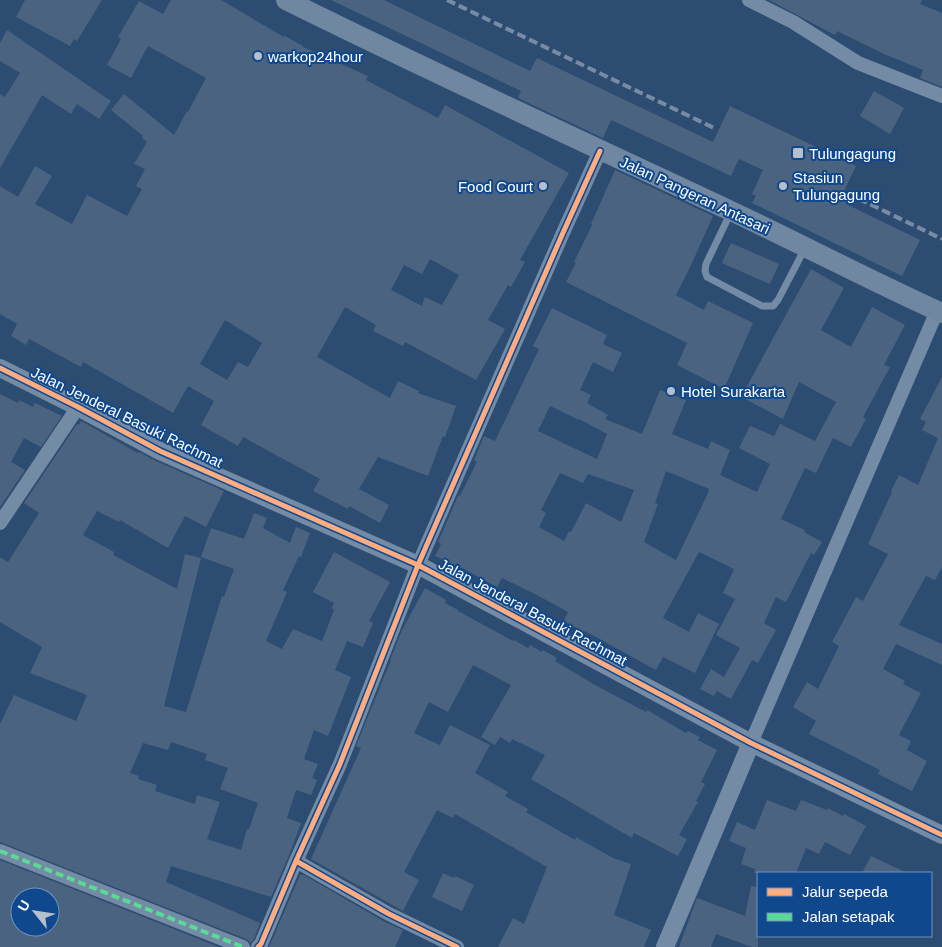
<svg xmlns="http://www.w3.org/2000/svg" width="942" height="947" font-family="Arial,sans-serif">
<rect width="100%" height="100%" fill="#2d4c71"/>
<path fill="#4a6381" fill-rule="evenodd" d="M25,0H102L77,41L74,39L70,46L16,17Z
M171,0H221L284,37L285,36L303,46V47L368,76L366,80L438,118L445,105L569,173L520,260L525,262L511,287L508,285L488,320L505,329L476,380L405,342L403,346L373,331L376,325L345,307L317,357L390,398L398,381L419,391L418,393L456,406L445,437L443,436L428,476L378,457L359,489L389,505L380,523L349,506L348,509L313,491L320,479L243,437L238,446L201,425L214,401L188,386L173,413L83,362L81,367L29,339L26,345L11,336L17,324L0,314V186L18,197L35,166L52,176L35,204L72,224L87,195L127,216L142,189L136,186L145,169L134,164L147,142L142,138L143,136L111,110L124,94L174,135L187,111L188,112L206,78L148,46L131,78L107,65L121,39L118,37L139,1L163,14ZM430,259L459,275L442,305L425,297L422,306L391,290L404,265L422,274ZM225,320L262,343L248,367L238,362L227,380L200,364Z
M331,0H384L530,71L537,58L713,142L730,106L856,166L843,193L849,197L846,204L920,240L902,276L752,203L756,196L752,194L763,170L739,159L731,176L611,120L603,138L518,98L521,91Z
M769,0H922L920,4L942,13V87L920,78L923,70L884,54L837,31L835,35Z
M7,30L111,101L99,119L77,104L71,114L42,95L0,168V94L5,97L20,73L0,61V43Z
M874,91L904,108L890,134L860,116Z
M615,170L713,216L692,263L676,295L704,310L708,301L753,323L724,389L677,365L687,343L566,282L576,263L574,262L592,225L591,224Z
M731,243L779,264L770,284L722,263Z
M811,269L844,288L821,330L851,347L872,307L905,325L884,365L890,367L863,417L866,419L851,447L833,438L816,473L805,468L781,519L805,530L804,532L822,542L814,555L811,553L786,602L776,597L764,623L776,630L758,663L752,660L731,699L717,691L714,696L700,689L711,669L724,677L740,648L716,635L735,599L723,593L734,569L699,552L663,618L689,632L698,613L719,624L695,673L663,657L656,670L585,631L584,632L564,621L568,612L535,594L502,578L497,587L464,569L435,556L441,544L438,542L458,496V495L460,496L477,462L474,460L484,436L495,441L539,349L533,346L552,308L607,335L603,344L622,353L613,372L593,362L580,390L591,395L587,403L608,415L605,419L642,434L660,390L686,400L672,434L708,449L711,441L730,450L720,475L757,492L770,464L739,448L750,426L774,436L780,424L815,441L836,402L799,382L783,419L741,397ZM550,406L579,420V419L607,434L597,459L538,431ZM666,471L709,489L708,492V493L676,560L644,542L658,504L655,503ZM560,473L583,483L588,474L634,490L621,522L586,503L571,532L569,531L564,541L539,527L546,513L541,510Z
M942,377V567L935,580L926,576L899,625L942,644V665L896,644L883,669L905,681L903,684L921,693L899,735L911,741L907,750L927,761L912,791L878,774L880,770L809,734L816,721L793,707L807,682L818,689L839,646L832,642L856,597L863,601L888,554L868,544L892,492L891,491L899,475L918,485L919,483L938,438L922,430L926,422L920,419Z
M0,394L18,403L19,400L33,407L35,403L62,416L41,447L24,438L11,462L25,470L0,507Z
M81,421L138,453L139,452L156,461L224,491L206,527L185,516L168,548L120,520L119,522L97,511L83,535L114,552L113,555L177,589L185,554L201,558L164,706L186,712L222,596L224,597L234,569L201,557L211,528L244,539L254,513L267,518L263,528L290,543L296,527L310,533L301,557L299,556L283,590L287,592L266,641L282,649L293,629L322,641L334,610L332,608L334,603L313,592L334,552L390,582L369,621L373,623L363,647L347,641L335,670L351,677L328,736L314,730L304,759L318,764L312,778L317,780L311,795L296,790L287,818L301,823L290,853L271,897L171,866L166,882L260,923L254,939L251,943L246,939L0,842V724L14,695L76,721L87,695L30,673L42,647L0,622V557L8,562L39,513L24,503L77,424L79,425ZM171,742L207,754L205,760L228,768L220,789L258,803L249,829H247L241,850L207,839L220,802L197,795L195,804L155,791L157,785L138,779L139,776L130,773L143,743L168,750Z
M425,588L446,600L445,603L458,610V611L513,641L514,640L528,648L530,645L542,652L543,650L557,658L555,661L595,685L646,712L647,710L686,733L688,731L700,737L698,740L717,750L701,782L705,784L696,801L698,802L679,835L687,839L678,856L634,833L632,838L531,779L545,755L512,739L510,743L500,737L495,745L481,737L511,685L473,665L448,712L429,702L414,733L440,745L450,725L490,745L475,773L508,792L505,796L528,809L526,812L575,840L576,837L613,858L631,864L614,915L651,930L644,947H498L513,918L524,924L547,867L455,814L453,818L437,810L404,872L419,880L403,911L311,859L361,748L356,746L386,672L391,661L390,660L402,630Z
M767,800L796,811L801,800L827,810L828,808L843,816L844,814L866,826L850,855L825,842L819,854L806,848L796,873H754L755,869L741,864L746,848L729,841L737,822L755,830Z
M871,856L907,873H862Z
M0,860L219,947H0ZM20,897H50V927H20Z
M443,873L454,878L455,876L474,885L462,911L432,897Z
M300,875H304L385,922L403,930L395,947H269Z
M751,886L758,887V947H752L716,934L711,947H679L697,898L745,916Z"/>
<g fill="none" stroke-linecap="round" stroke-linejoin="round">
<path stroke="#748ba5" stroke-width="7" d="M730,214L706,264L705,271L707,277L762,306H773L778,300L804,250"/>
<path stroke="#748ba5" stroke-width="14" d="M749,0L793,22L858,63L942,96
M0,523L78,407
M751,743L937,311
M0,851L243,947
M296,861L389,914L457,947
M258,947L261,944L296,861L340,764L418,565L562,235L600,151"/>
<path stroke="#748ba5" stroke-width="18" d="M0,368L78,407L160,451L418,565L751,743L942,835
M665,947L751,743"/>
<path stroke="#7087a1" stroke-width="20" d="M286,0C433,73 582,141 731,211C801,244 871,281 942,313"/>
<path stroke="#778ca4" stroke-width="4" stroke-dasharray="9 4" stroke-linecap="butt" d="M447,0L714,128
M847,193L942,239"/>
<path stroke="#5adb95" stroke-width="4" stroke-dasharray="8 4" stroke-linecap="butt" d="M0,851L243,947"/>
<defs>
<path id="cycleway" d="M0,368L78,407L160,451L418,565L751,743L942,835
M296,861L389,914L457,947
M258,947L261,944L296,861L340,764L418,565L562,235L600,151"/>
</defs>
<use href="#cycleway" stroke="#10488e" stroke-width="8"/>
<use href="#cycleway" stroke="#ffac80" stroke-width="5"/>
</g>
<g fill="#b6c0cd" stroke="#10488e" stroke-width="2">
<circle cx="258" cy="56" r="5"/>
<rect x="792" y="147" width="12" height="12" rx="2.5"/>
<circle cx="543" cy="186" r="5"/>
<circle cx="783" cy="186" r="5"/>
<circle cx="671" cy="391" r="5"/>
</g>
<g text-anchor="middle" dominant-baseline="central" stroke-width="4" stroke-linejoin="round" paint-order="stroke">
<g font-size="15" fill="#fff" stroke="#10488e" text-anchor="start">
<text x="268" y="56">warkop24hour</text>
<text x="809" y="153">Tulungagung</text>
<text x="793" y="177">Stasiun<tspan x="793" dy="17">Tulungagung</tspan></text>
<text x="533" y="186" text-anchor="end">Food Court</text>
<text x="681" y="391">Hotel Surakarta</text>
</g>
<g font-size="15" fill="#fff" stroke="#10488e">
<text transform="translate(695 195) rotate(25)">Jalan Pangeran Antasari</text>
<text transform="translate(127 417) rotate(26)">Jalan Jenderal Basuki Rachmat</text>
<text transform="translate(533 612) rotate(28)">Jalan Jenderal Basuki Rachmat</text>
</g>
</g>
<rect x="757" y="872" width="175" height="65" fill="#10488e" stroke="#7091bb"/>
<rect x="767" y="888" width="25" height="8" fill="#ffac80" stroke="#7091bb"/>
<text x="802" y="897" font-size="15" fill="#ffffff">Jalur sepeda</text>
<rect x="767" y="913" width="25" height="8" fill="#5adb95" stroke="#7091bb"/>
<text x="802" y="922" font-size="15" fill="#ffffff">Jalan setapak</text>
<g transform="translate(35 912) rotate(300)"><circle r="24" fill="#10488e" stroke="#7091bb"/>
<path d="M0-4L9 19L0 12L-9 19Z" fill="#b6c0cd"/>
<text y="-8" font-size="14" font-weight="bold" text-anchor="middle" fill="#ffffff">U</text>
</g>
</svg>
